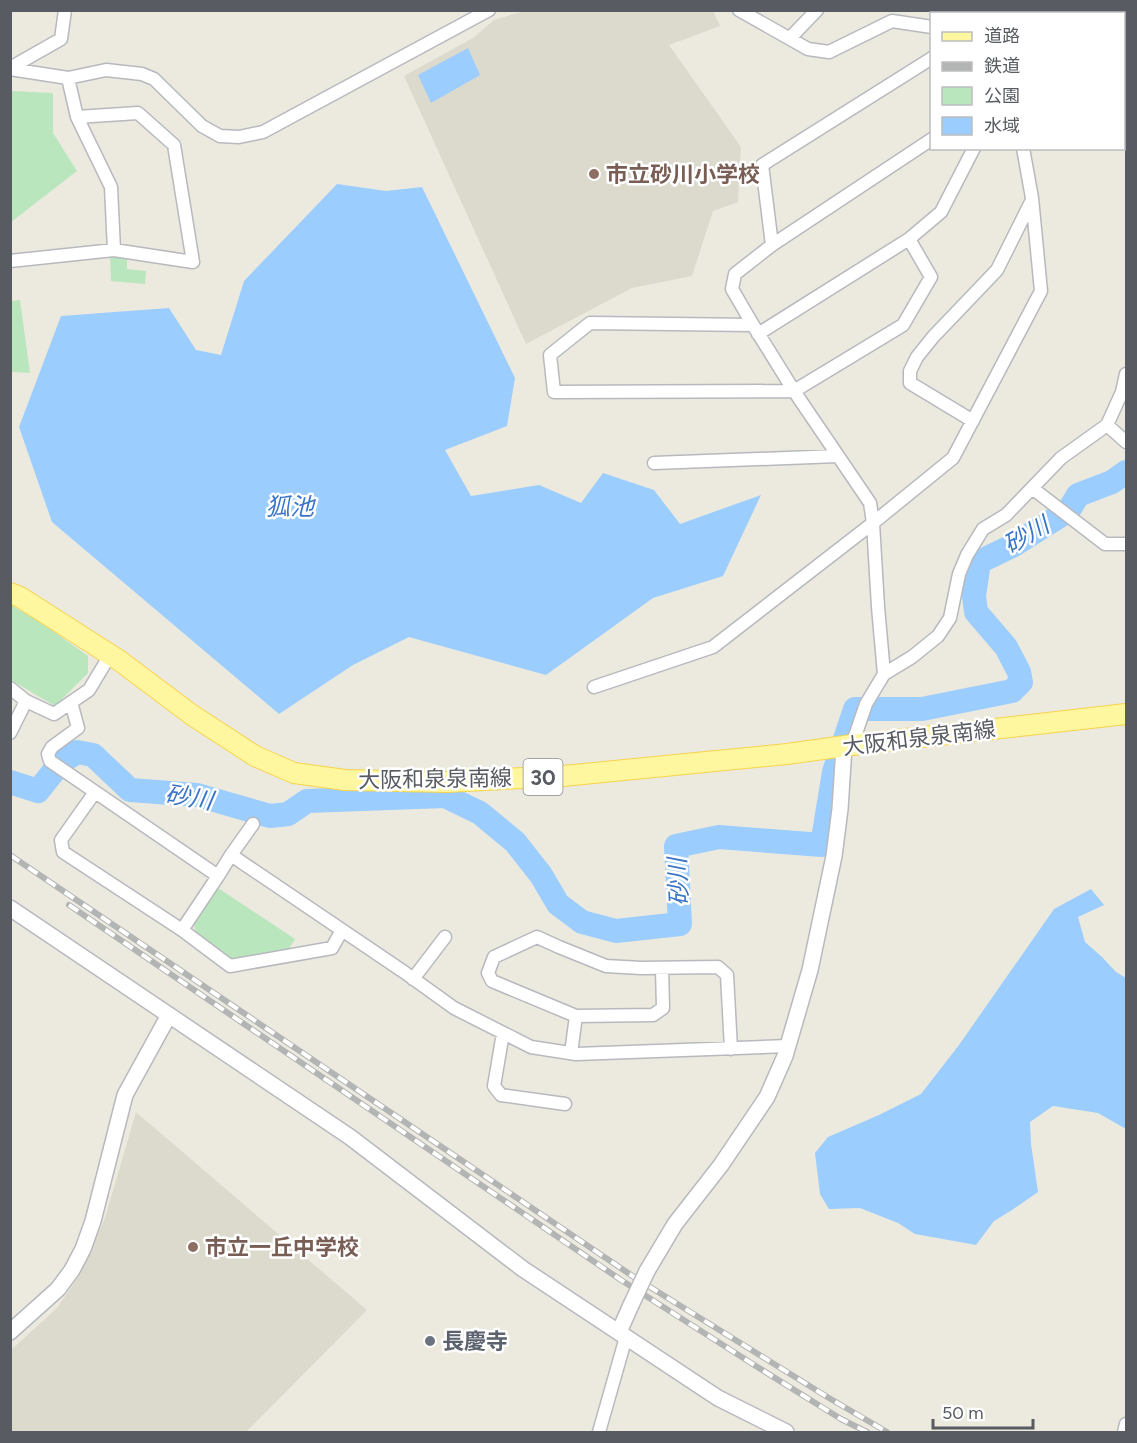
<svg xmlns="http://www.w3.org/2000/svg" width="1137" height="1443" font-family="Figtree,'Noto Sans JP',sans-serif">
<rect width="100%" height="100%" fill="#eceade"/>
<path fill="#dcd9cd" d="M524,11H713L720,26L669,45L741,147L738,202L713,211L692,276L632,288L526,344L404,76L473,38L494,20Z
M136,1112L367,1310L246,1432H11V1350L57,1308L79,1276L105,1218Z"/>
<path fill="#b9e6bc" d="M11,91L53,93V133L77,171L11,222Z
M110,257L127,259V269L146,271L145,284L111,281Z
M20,300L30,373L11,372V301Z
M11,605L43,624L88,656V673L55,706L11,680Z
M218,888L295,939L288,950L232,959L196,933L194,925Z"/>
<path fill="#9bcdff" d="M468,48L480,75L431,103L418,75Z
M337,184L386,191L422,187L515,378L507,426L445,450L471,496L539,485L581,503L603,473L654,490L680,524L761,495L723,576L653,598L546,675L409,637L353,665L279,714L52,522L19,427L61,316L169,308L196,350L221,355L244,281Z
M1091,889L1104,905L1078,917L1085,942L1102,957L1116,972L1126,978V1129L1098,1113L1053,1106L1030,1122L1031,1144L1038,1192L1012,1210L994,1221L976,1245L915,1234L898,1223L860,1208L829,1209L820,1194L815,1153L828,1137L879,1115L921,1094L959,1045L1054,909Z"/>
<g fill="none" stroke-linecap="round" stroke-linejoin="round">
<path stroke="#9bcdff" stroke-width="24" d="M10,782L38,791L61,762L77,752L93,755L130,790L197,795L270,816L288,814L307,801L445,796L480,813L515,842L541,875L558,904L582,922L616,931L680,924L676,846L719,837L822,845L834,772L855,709H922L1012,691L1021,682L1019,672L1006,647L976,612L974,596L979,562L1012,546L1069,510L1078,495L1112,482L1126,472"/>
<defs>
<path id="minor" d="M739,10L808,49L829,52L892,21L932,27
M1077,14L1084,10
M790,38L817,10
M10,68L61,39L65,10
M10,69L68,78L106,70L142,74L154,79L202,126L220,136L239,137L263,132L489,10
M77,117L111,187L114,250
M772,245L762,165L932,58
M10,261L114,250L193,262L174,145L138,113L77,117L68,78
M753,325L590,323L550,355L554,392L794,391L903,325L931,277L909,239
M758,334L909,239L941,212L974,148
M973,421L910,383V371L917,357L933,337L997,270L1032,200
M1107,425L1126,442
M654,463L838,456
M1032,488L1105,544H1126
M884,674L878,607L873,523L870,503L794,391L753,325L732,289L735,274L772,245L932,139
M594,687L713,647L873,523L953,458L1041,291L1032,198L1023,148
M10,688L26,701L54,714L89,690L110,655
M71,702L78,728L52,747L48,754L50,761L218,876L231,855L404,972L454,1008L531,1047L576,1054L788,1046
M10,733L26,701
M852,745L866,704L884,674L912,657L938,636L950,618L959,574L967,555L983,529L1006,515L1061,458L1107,425L1122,392L1126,374
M95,792L61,840L63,852L182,930
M231,855L253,824
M218,876L182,930L230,966L332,948L342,930
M662,968L663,1008L653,1015L576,1016L492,981L488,973L494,957L537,937L559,947L606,966L641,968L718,967L727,975L731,1049
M413,979L445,937
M503,1033L494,1086L501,1095L565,1104
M571,1053L576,1016
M599,1432L626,1337
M1124,1432L1126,1424"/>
<path id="tertiary" d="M10,908L350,1137L523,1269L718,1398L786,1432
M647,1271L675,1224L721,1165L767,1097L785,1056L810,970L834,856L840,809L844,747
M10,1332L58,1289L72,1270L83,1249L93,1221L125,1095L169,1015
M619,1332L631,1305"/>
<path id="primary" d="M10,593L20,597L120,661L192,715L255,756L294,773L345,780L447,782L563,776L787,754L852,745L1126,714"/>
</defs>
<use href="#minor" stroke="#b7b9bf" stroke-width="15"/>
<use href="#tertiary" stroke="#b7b9bf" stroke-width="18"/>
<use href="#primary" stroke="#f7d34c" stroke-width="22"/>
<use href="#minor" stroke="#fff" stroke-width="12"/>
<use href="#tertiary" stroke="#fff" stroke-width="15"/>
<use href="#primary" stroke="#fff6a0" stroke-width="20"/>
<defs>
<path id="rail" d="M10,855L634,1277L829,1398L887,1432
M69,905L621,1280L759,1368L841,1419L867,1432"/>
</defs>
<use href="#rail" stroke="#b3b4b4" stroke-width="6"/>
<use href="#rail" stroke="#fff" stroke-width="4" stroke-dasharray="11" stroke-linecap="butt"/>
<defs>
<path id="tertiary-bridge" d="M631,1305L647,1271"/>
</defs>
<use href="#tertiary-bridge" stroke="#b7b9bf" stroke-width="18" stroke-linecap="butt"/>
<use href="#tertiary-bridge" stroke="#fff" stroke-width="15"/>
</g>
<g fill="#8d6e63" stroke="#fff" stroke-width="2">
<circle cx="594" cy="174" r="6"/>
<circle cx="193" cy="1247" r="6"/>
</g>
<circle fill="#6b7280" stroke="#fff" stroke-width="2" cx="430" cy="1341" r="6"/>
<g text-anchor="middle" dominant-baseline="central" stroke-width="5" stroke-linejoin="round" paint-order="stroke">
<rect fill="#fff" stroke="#8a8c90" stroke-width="1.5" x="523.5" y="759" width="39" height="36" rx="4.5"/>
<g font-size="21" font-weight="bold" fill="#585b61">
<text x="543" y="777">30</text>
</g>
<g font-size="22" font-weight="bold" fill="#785e54" stroke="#fff" text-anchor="start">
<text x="606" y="174">市立砂川小学校</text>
<text x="205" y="1247">市立一丘中学校</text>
</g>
<g font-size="22" fill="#585b61" stroke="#fff">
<text transform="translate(919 738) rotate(-7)">大阪和泉泉南線</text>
<text transform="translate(435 779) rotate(-1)">大阪和泉泉南線</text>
</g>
<g font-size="22" font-weight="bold" fill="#5b616d" stroke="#fff" text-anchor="start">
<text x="442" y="1341">長慶寺</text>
</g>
<g font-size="24" font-style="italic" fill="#3a74c7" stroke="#fff">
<text x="290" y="506">狐池</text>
<text transform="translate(1026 535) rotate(-30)">砂川</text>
<text transform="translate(189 797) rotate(9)">砂川</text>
<text transform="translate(678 882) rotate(-93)">砂川</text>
</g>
</g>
<rect width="1137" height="1443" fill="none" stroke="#585b61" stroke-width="24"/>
<rect x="930" y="12" width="195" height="138" fill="#ffffff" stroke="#bcbdc0" stroke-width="1.5"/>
<rect x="942" y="32" width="30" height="9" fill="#fff6a0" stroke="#bcbdc0" stroke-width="1.5"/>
<text x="984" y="42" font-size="18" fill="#585b61">道路</text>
<rect x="942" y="62" width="30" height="9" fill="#b3b4b4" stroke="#bcbdc0" stroke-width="1.5"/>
<text x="984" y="72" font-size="18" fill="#585b61">鉄道</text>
<rect x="942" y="87" width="30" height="18" fill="#b9e6bc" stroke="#bcbdc0" stroke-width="1.5"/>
<text x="984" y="102" font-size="18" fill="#585b61">公園</text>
<rect x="942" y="117" width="30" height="18" fill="#9bcdff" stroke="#bcbdc0" stroke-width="1.5"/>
<text x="984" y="132" font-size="18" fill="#585b61">水域</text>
<path d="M933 1419v9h100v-9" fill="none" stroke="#585b61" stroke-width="3"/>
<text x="942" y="1419" font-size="18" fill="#585b61" stroke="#ffffff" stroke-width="4.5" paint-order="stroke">50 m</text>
</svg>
